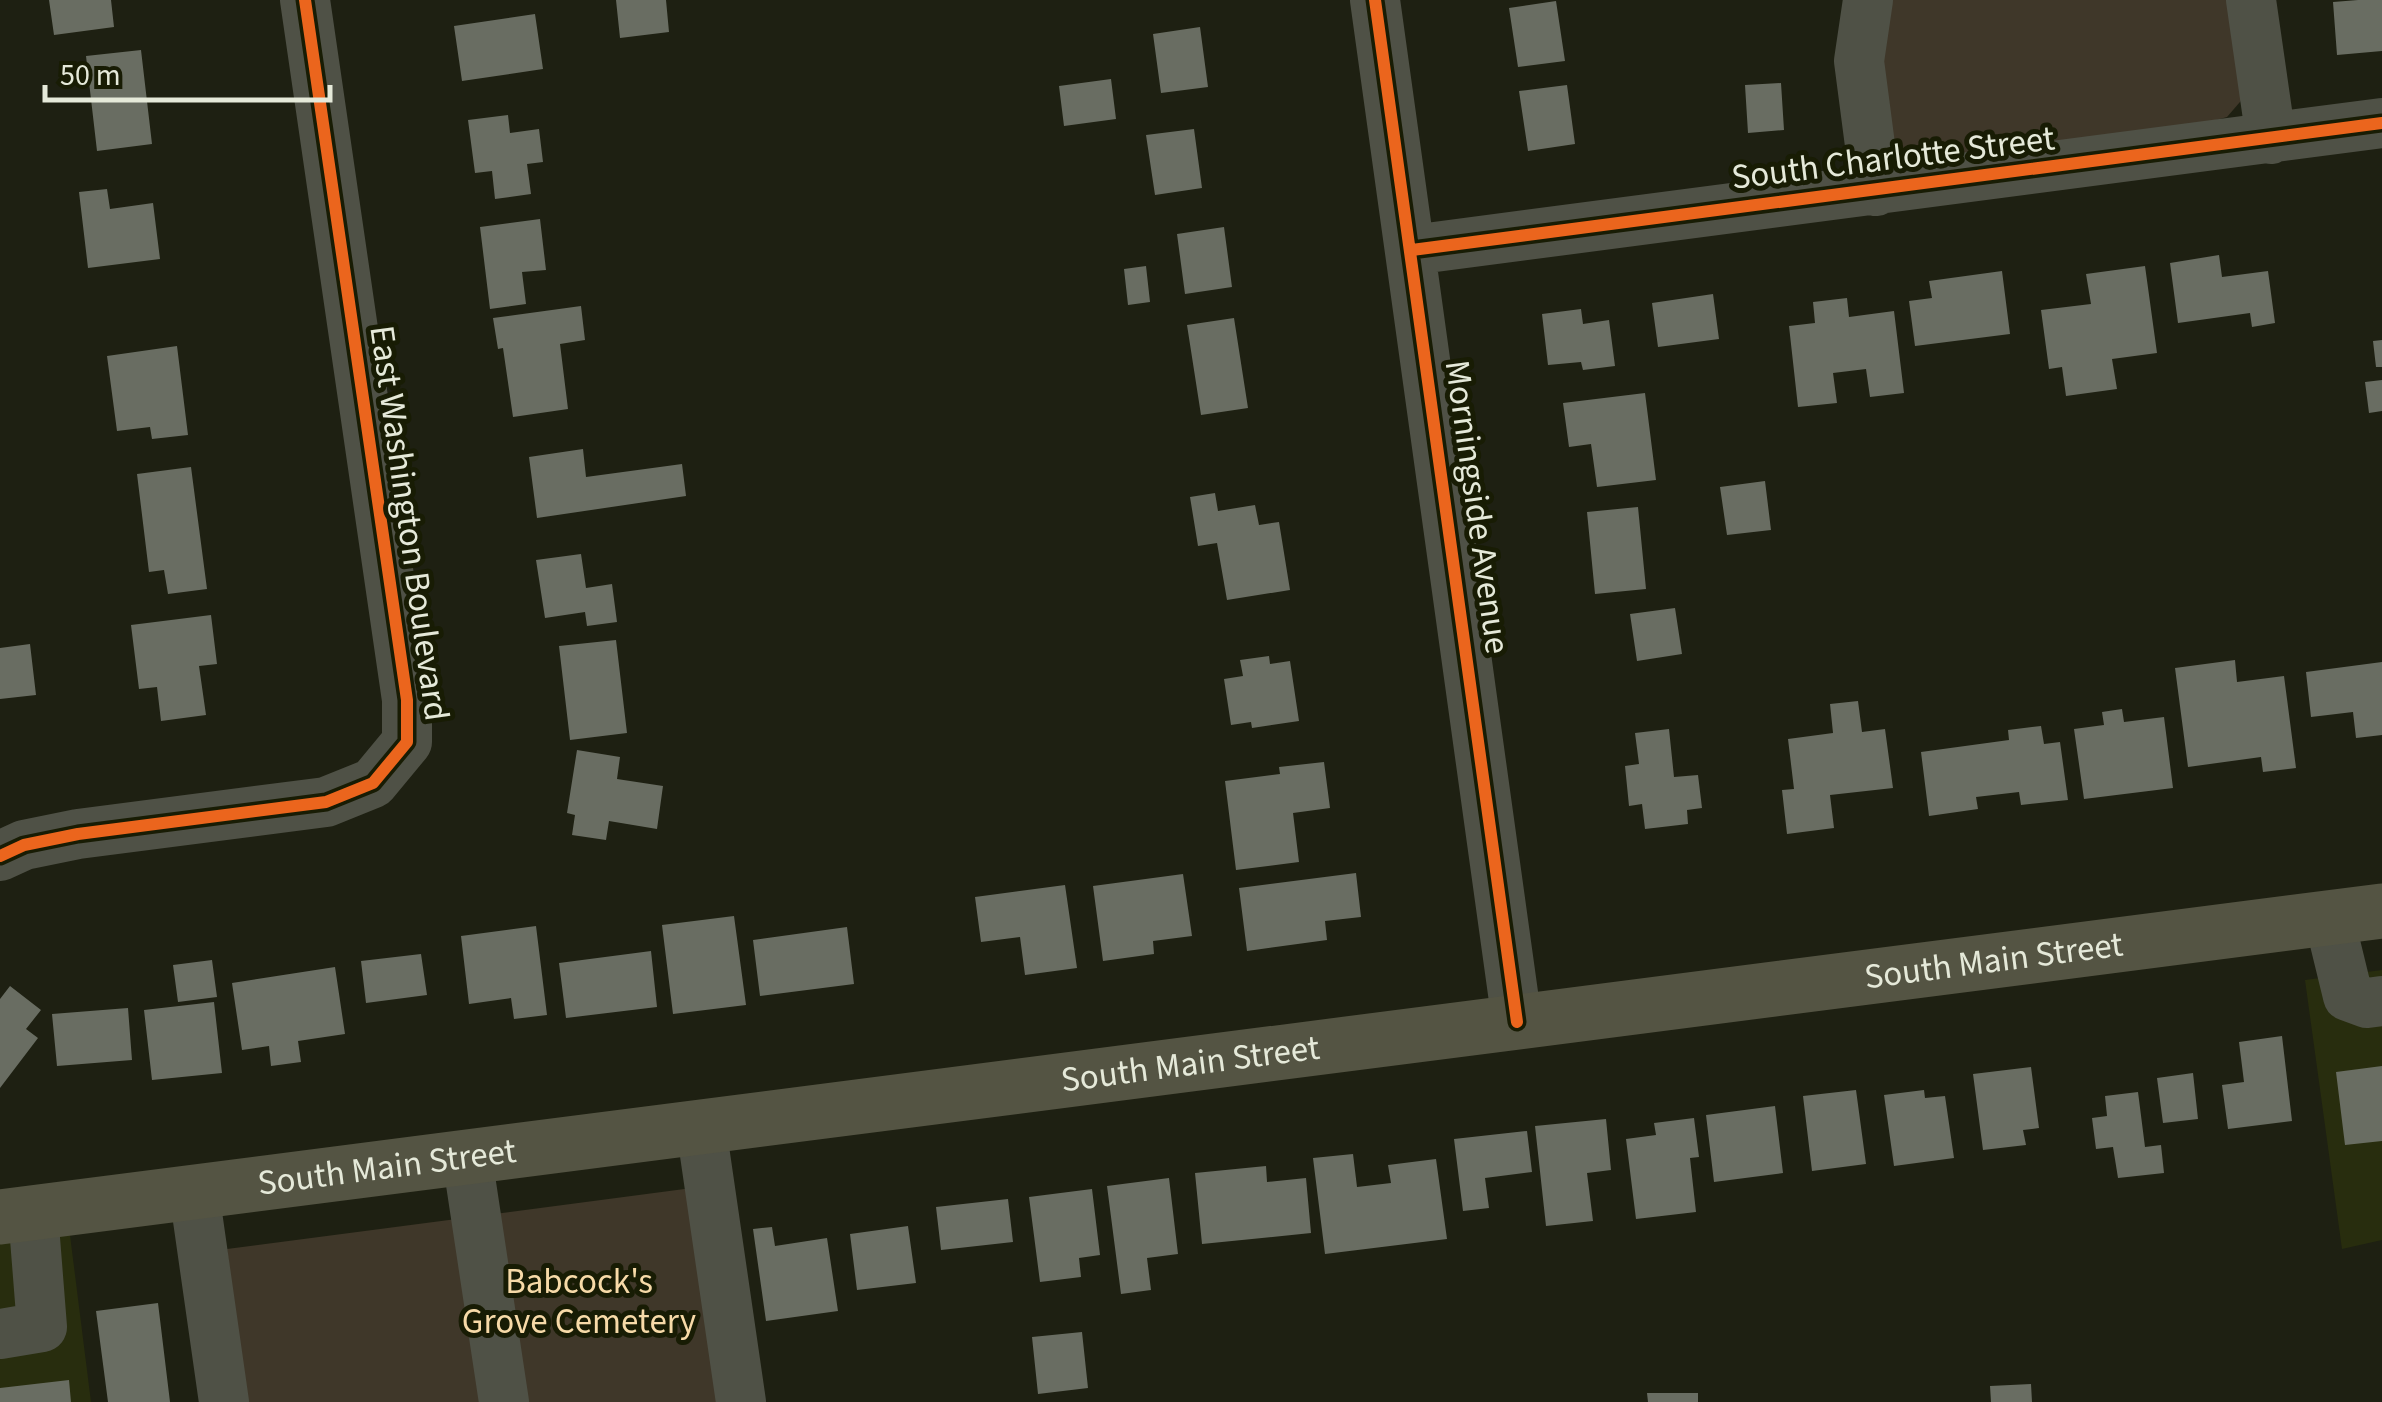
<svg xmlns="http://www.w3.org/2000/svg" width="2382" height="1402" font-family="'Source Sans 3',sans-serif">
<rect width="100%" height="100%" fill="#1e2012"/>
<path fill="#282d0e" d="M2382,970V1240L2342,1249L2305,980Z
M70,1235L91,1402H0V1243Z"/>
<path fill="#3f3729" d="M1887,0H2237L2246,95L2227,117L2209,122L1915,159L1902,157L1891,148L1877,90Z
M692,1188L722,1402H246L227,1249Z"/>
<path fill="#696d62" d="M49,0H111L114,27L54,35Z
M616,0H666L669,32L620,38Z
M2358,0H2382V51L2337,55L2333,2Z
M1556,1L1565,61L1518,67L1509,8Z
M535,14L543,69L462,81L454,26Z
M1200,27L1208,87L1161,93L1153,34Z
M141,50L152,144L97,151L86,56Z
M1111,79L1116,119L1064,126L1059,86Z
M1781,83L1784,130L1748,133L1745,85Z
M1567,85L1575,144L1528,151L1519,91Z
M508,115L510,133L539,129L543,162L527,164L531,194L495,199L492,171L475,173L468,120Z
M1194,129L1202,188L1155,195L1146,135Z
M107,189L110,209L153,203L160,259L88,268L79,192Z
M540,219L546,270L522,272L526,304L490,309L480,227Z
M1224,227L1232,287L1185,294L1177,234Z
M2219,255L2222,277L2268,271L2275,323L2252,327L2250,313L2178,323L2170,263Z
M1146,266L1150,302L1128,305L1124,269Z
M2145,266L2157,353L2112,359L2117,389L2066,396L2062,367L2049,369L2041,310L2091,304L2086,274Z
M2002,271L2010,334L1915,346L1909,301L1932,298L1929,281Z
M1713,294L1719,339L1658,347L1652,303Z
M1847,298L1849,317L1894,311L1904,393L1870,397L1866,369L1833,373L1837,403L1798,407L1789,326L1815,323L1813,302Z
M581,306L585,340L560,344L568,409L513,417L503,348L498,349L493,318Z
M1581,309L1583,324L1609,320L1615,366L1583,370L1581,362L1548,365L1542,314Z
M1234,318L1248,408L1201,415L1187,325Z
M2382,340V367H2376L2373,341Z
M177,346L188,435L152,439L150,427L117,431L107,356Z
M2382,380V411L2369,413L2365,382Z
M1645,393L1656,480L1597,487L1591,444L1569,447L1563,403Z
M583,449L586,477L682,464L686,496L537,518L529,457Z
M191,467L207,589L168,594L164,570L149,572L137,474Z
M1765,481L1771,530L1727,535L1720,487Z
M1215,493L1218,511L1255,505L1259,525L1279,522L1290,590L1227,600L1217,543L1198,546L1190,497Z
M1638,507L1646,589L1595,594L1587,512Z
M581,554L586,588L612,584L617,622L587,626L585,612L545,618L536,560Z
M1675,608L1682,654L1637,661L1630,614Z
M211,615L217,664L199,666L206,715L161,721L157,687L139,689L131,625Z
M616,640L627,733L570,740L559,646Z
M30,644L36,695L0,699V648Z
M1269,656L1270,664L1290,661L1299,721L1252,728L1251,722L1231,725L1224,679L1243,676L1240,660Z
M2235,660L2237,682L2284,676L2296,768L2263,772L2261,757L2188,767L2175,668Z
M2382,662V735L2356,738L2353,712L2311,717L2306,672Z
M1858,701L1862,732L1885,729L1893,788L1830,795L1834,828L1787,834L1782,790L1794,789L1788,739L1833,733L1830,704Z
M2122,709L2124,722L2164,717L2173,788L2084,799L2074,729L2104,725L2102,712Z
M2041,726L2044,744L2060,742L2068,800L2021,805L2019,792L1976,797L1978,809L1929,816L1921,752L2009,740L2008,730Z
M1669,729L1674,777L1698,775L1702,808L1687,810L1688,824L1645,829L1642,804L1629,806L1625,766L1639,764L1635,733Z
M577,750L620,757L617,779L663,786L657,829L609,821L606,840L572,835L575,815L567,813Z
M1324,762L1330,808L1293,813L1299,862L1236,870L1225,781L1280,774L1279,767Z
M1356,873L1361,917L1325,921L1327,940L1247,951L1239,888Z
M1183,874L1192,936L1153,941L1154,954L1103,961L1093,886Z
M1065,885L1077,968L1025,975L1020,937L981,942L975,897Z
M734,916L746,1005L673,1014L662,925Z
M536,926L547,1015L514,1019L511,998L469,1004L461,936Z
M847,927L854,984L760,996L753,940Z
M651,951L657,1007L566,1018L559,963Z
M421,954L427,995L366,1003L361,961Z
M212,960L217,997L178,1002L173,965Z
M335,967L345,1034L298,1041L301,1062L271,1066L269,1046L242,1050L232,983Z
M10,986L41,1010L26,1029L38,1038L0,1088V999Z
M214,1002L222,1073L152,1080L144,1010Z
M128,1008L132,1060L57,1066L52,1014Z
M2282,1036L2292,1121L2228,1129L2222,1085L2244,1082L2239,1042Z
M2382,1066V1141L2345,1145L2336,1072Z
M2031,1067L2039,1128L2023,1130L2026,1145L1983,1150L1973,1074Z
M2193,1073L2198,1119L2163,1123L2157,1078Z
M1856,1090L1866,1164L1812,1171L1803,1096Z
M1924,1090L1925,1098L1945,1096L1954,1158L1894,1166L1884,1095Z
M2138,1092L2145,1147L2161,1145L2164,1173L2118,1178L2113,1147L2096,1149L2092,1118L2107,1116L2105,1096Z
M1775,1106L1783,1173L1714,1182L1706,1115Z
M1694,1118L1699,1157L1690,1158L1696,1212L1636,1219L1626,1139L1656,1135L1654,1123Z
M1606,1119L1611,1170L1587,1173L1593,1221L1546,1226L1535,1126Z
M1527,1131L1532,1172L1485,1178L1489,1208L1463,1211L1454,1139Z
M1353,1154L1357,1187L1391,1183L1388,1165L1436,1159L1447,1239L1325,1254L1313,1158Z
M1266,1166L1267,1182L1306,1178L1311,1233L1202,1244L1195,1173Z
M1169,1178L1178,1254L1147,1258L1151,1290L1121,1294L1107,1186Z
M1092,1189L1100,1255L1079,1258L1081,1277L1040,1282L1029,1197Z
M1008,1199L1013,1242L941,1250L936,1207Z
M908,1226L916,1283L857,1290L850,1234Z
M772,1227L775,1246L827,1238L838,1311L766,1321L753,1229Z
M158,1303L170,1402H108L96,1311Z
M1082,1332L1088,1388L1038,1394L1032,1337Z
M69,1380L71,1402H0V1388Z
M2031,1384L2032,1402H1991L1990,1386Z
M1647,1393H1698V1402H1648Z"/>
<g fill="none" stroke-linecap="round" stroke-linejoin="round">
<path stroke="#4f5146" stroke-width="50" d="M1375,0L1517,1022
M1868,0L1859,61L1876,191
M2251,0L2271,139
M1412,250L2382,123
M0,856L24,845L78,834L326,802L373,783L407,742V700L305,0
M2329,918L2348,996L2367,1003L2382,1001
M701,1127L741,1402
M467,1157L504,1402
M194,1192L224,1402
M0,1334L42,1327L33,1213"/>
<path stroke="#545443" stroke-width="55" id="s1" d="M0,1217L2382,911"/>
<defs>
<path id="cycleway" d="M1375,0L1517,1022
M1412,250L2382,123
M0,856L24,845L78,834L326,802L373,783L407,742V700L305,0"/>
</defs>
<use href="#cycleway" stroke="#181c04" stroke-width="19"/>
<use href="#cycleway" stroke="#eb651d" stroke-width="12"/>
</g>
<g text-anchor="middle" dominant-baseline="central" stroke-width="10" stroke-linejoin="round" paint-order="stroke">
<g font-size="35" fill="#e5e9d9" stroke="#181c04">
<text transform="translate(1893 158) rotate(-7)">South Charlotte Street</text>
<text transform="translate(1477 507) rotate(82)">Morningside Avenue</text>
<text transform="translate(409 523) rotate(82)">East Washington Boulevard</text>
<text stroke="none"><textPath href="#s1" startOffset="2010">South Main Street</textPath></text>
<text stroke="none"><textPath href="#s1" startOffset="1200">South Main Street</textPath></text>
<text stroke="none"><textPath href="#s1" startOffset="390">South Main Street</textPath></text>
</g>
<g font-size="35" fill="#f7daa8" stroke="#181c04">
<text x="579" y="1282">Babcock's<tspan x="579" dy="40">Grove Cemetery</tspan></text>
</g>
</g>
<path d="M45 85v15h285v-15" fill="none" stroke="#e5e9d9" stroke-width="5"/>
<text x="60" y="85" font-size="30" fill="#e5e9d9" stroke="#181c04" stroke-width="8" paint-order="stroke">50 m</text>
</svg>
